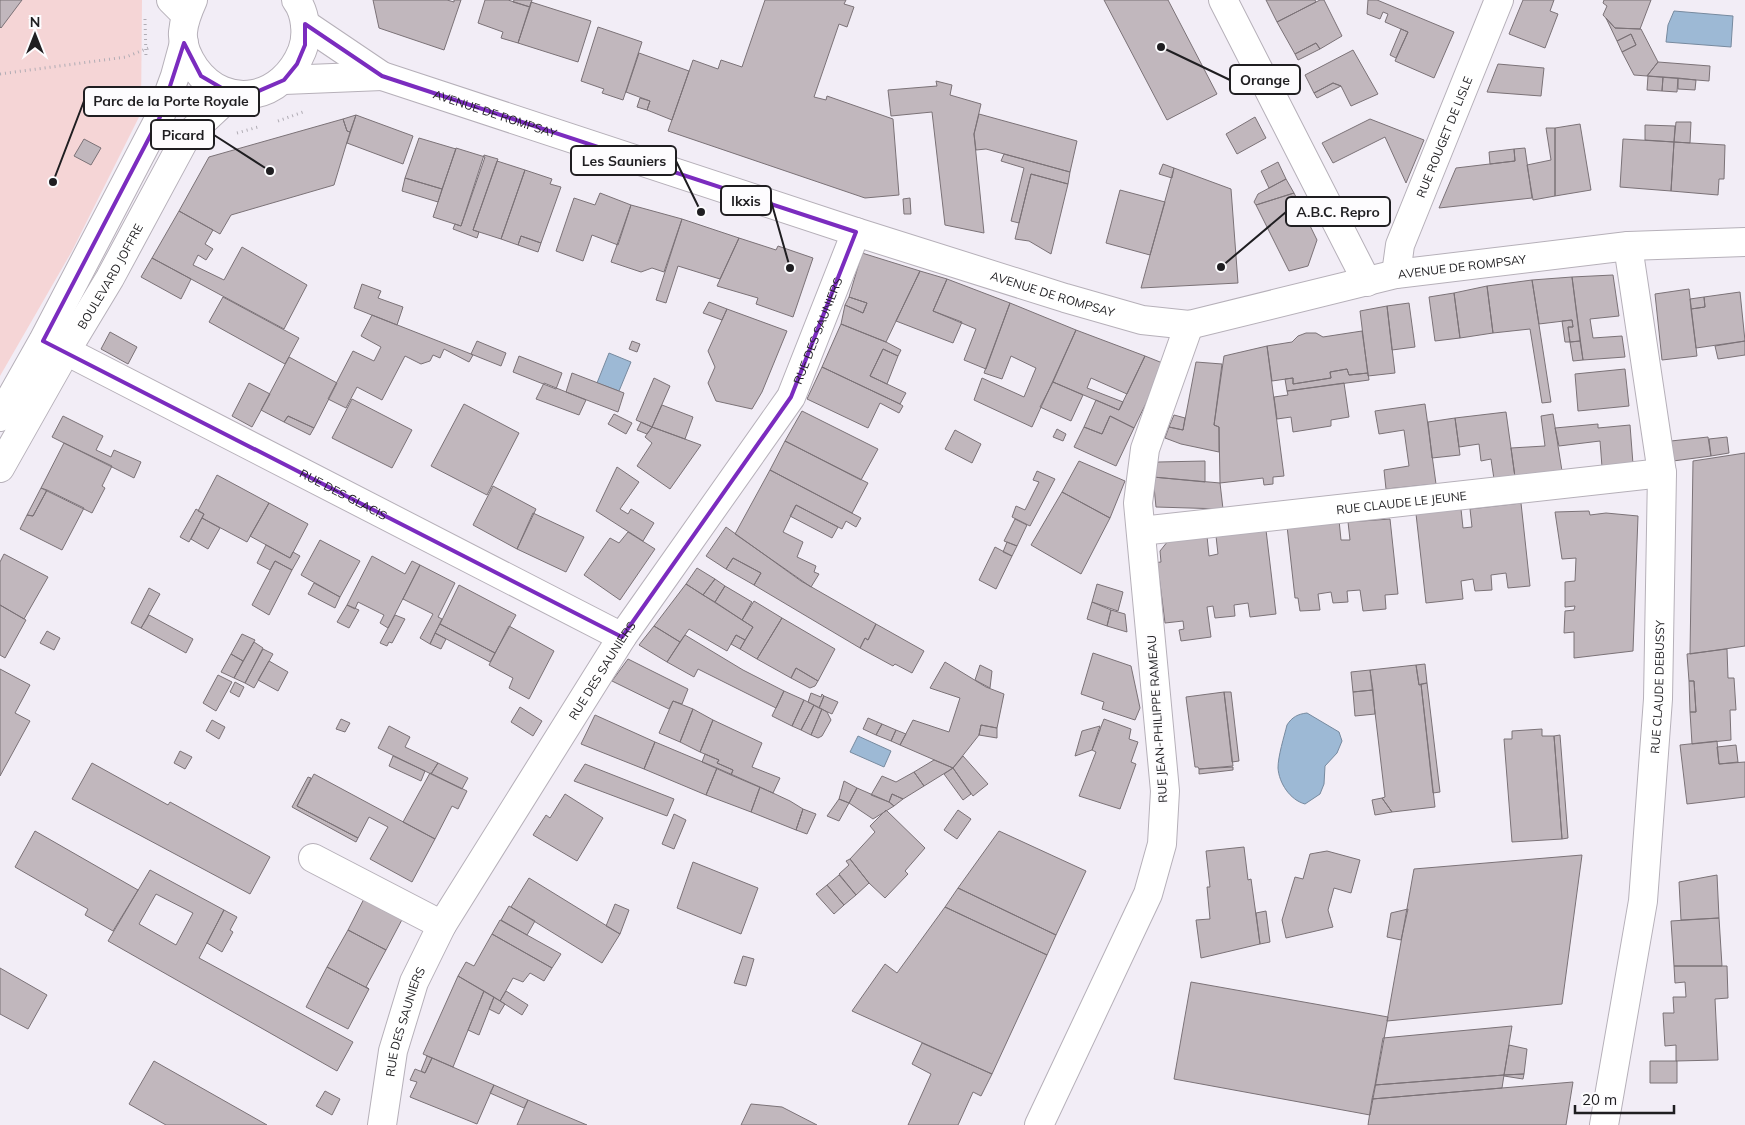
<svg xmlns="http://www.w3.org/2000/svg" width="1745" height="1125" font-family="Mulish,sans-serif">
<rect width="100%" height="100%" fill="#f2edf6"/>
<path fill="#f5d5d6" d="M0,0H142L141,113L72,251L0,376Z"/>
<path fill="#9db9d5" stroke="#778a9f" d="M1674,11L1733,16L1731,47L1666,42L1668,25Z
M609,353L631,362L619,391L597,383Z
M1307,713L1339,732L1342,741L1337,753L1325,766L1324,784L1320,794L1305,804C1290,800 1279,783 1278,768C1278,756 1284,737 1287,725C1292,717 1298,714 1307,713Z
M858,736L891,751L884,767L850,752Z"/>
<path fill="#c1b7bd" stroke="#7b7277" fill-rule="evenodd" d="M0,0H22L1,28L0,27Z
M373,0H447L454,2V0H461L444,50L379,28Z
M485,0H508L530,7L518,43L501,38L503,32L478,23Z
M514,0H532L530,7L513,2Z
M765,0H846L844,4L854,7L847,27L839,24L814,97L826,100L827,96L893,119L899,195L865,198L668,131L693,60L718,69L721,60L742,67Z
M1104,0H1168L1217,94L1167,120Z
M1266,0H1315L1316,2L1277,22Z
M1320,0H1324L1342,36L1320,49L1316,43L1295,54L1277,22Z
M1368,0H1377L1454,32L1434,78L1395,61L1408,32L1385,22L1388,14L1383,12L1380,19L1367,14Z
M1523,0H1554L1550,11L1558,14L1545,48L1509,34Z
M1604,0H1651L1640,29L1615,28L1603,15L1607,6L1603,3Z
M531,2L591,21L578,62L518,43Z
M1606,18L1615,28L1641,29L1658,62L1647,76L1634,75L1622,52L1636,45L1631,34L1617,41Z
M598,27L642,42L623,100L602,93L604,89L581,81Z
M1401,29L1408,32L1396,58L1390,55Z
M1631,34L1636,45L1622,52L1617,41Z
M1316,43L1320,49L1298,60L1295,54Z
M1353,50L1378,94L1351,106L1341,86L1333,83L1314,93L1305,75Z
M639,53L689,71L672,120L647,110L650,101L626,92Z
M1658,62L1710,66L1709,81L1647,76Z
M1498,64L1544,68L1541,96L1487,92Z
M1648,76L1663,77L1662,91L1647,90Z
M1663,77L1678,78L1677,92L1662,91Z
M1678,78L1696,80L1695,90L1678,89Z
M936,81L952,85L950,95L981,104L974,134L984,233L945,225L932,112L891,116L888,90L937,86Z
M1333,83L1341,86L1317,98L1314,93Z
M640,98L650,101L647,110L637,107Z
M979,114L1077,141L1070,172L986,149L976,150L974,134Z
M356,115L350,132L347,131L343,119Z
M356,115L413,136L403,164L347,143Z
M1255,117L1266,138L1237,154L1226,134Z
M343,119L347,131L350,132L334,185L231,215L220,234L179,211L209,157Z
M1370,119L1424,140L1406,183L1385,137L1333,163L1322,143Z
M1676,122H1691L1690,143L1674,142Z
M1580,124L1591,190L1555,196V128Z
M1645,125L1675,126L1674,142L1645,140Z
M1546,128H1555V196L1533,200L1527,165L1551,160Z
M419,138L456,149L442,189L405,178Z
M84,139L101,148L91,165L74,156Z
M1623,139L1674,142L1671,191L1620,187Z
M1674,142L1725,145L1724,179H1719L1718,195L1671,191Z
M456,148L485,157L461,226L433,217Z
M1525,148L1532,198L1439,208L1456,168L1515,161L1514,149Z
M1514,149L1515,161L1490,164L1489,152Z
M1004,154L1070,172L1068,184L1031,174L1019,223L1011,221L1024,168L1001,161Z
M484,155L498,159L473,230L479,232L477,238L453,229L455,224L461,226Z
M497,161L525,170L501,239L473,230Z
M1278,162L1286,179L1269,188L1261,171Z
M1163,164L1174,168L1172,178L1159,174Z
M1174,168L1231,189L1238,283L1141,288Z
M525,170L552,179L550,184L561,187L541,243L521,236L518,245L501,239Z
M1031,174L1068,184L1051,254L1029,241L1015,239Z
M405,178L442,189L438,202L402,191Z
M1286,179L1294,193L1256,205L1254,202L1258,194Z
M1120,190L1165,202L1150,255L1106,243Z
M600,193L631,205L618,245L592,235L583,261L556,251L574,198L595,205Z
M1294,193L1317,240L1308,266L1289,271L1256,205Z
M910,198L911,214H904L903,199Z
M631,205L682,219L664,272L652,268L641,272L611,262Z
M179,211L213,230L205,244L213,249L206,260L198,255L193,265L224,280L242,247L307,285L284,329L152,258Z
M682,219L739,238L720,279L678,266L666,303L656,300Z
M521,236L541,243L538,252L518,245Z
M739,238L776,250L778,246L813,258L793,317L756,304L758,298L717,286Z
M862,253L920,271L886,342L841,324L845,305L863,313L867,303L849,297Z
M152,258L191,279L181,299L141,277Z
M920,271L947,279L933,311L962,322L953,343L896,321Z
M1613,275L1619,316L1590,319L1593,338L1622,336L1625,357L1583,360L1572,277Z
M1572,277L1580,341L1570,342L1568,327H1573L1572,320L1539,324L1532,280Z
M947,279L1010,303L986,369L964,360L976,329L933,311Z
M1532,280L1551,402L1542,403L1530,329L1493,333L1487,286Z
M362,284L381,291L378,298L403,307L397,325L354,308Z
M1487,286L1493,333L1460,338L1454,293Z
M1689,289L1697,356L1662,360L1655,294Z
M1740,292L1745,341L1696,348L1691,309L1705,307L1704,297Z
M1454,293L1460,338L1435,341L1429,297Z
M223,297L299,338L285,364L209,322Z
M849,297L867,303L863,313L845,305Z
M1704,297L1705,307L1691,309L1690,299Z
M709,302L727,309L722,320L703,313Z
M1010,303L1076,330L1032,427L974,400L982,378L1024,397L1036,368L1011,356L1002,379L984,373Z
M1409,303L1415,347L1392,350L1387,306Z
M1387,306L1395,373L1368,376L1360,311Z
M727,309L787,331L762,392L752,409L716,401L708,383L715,367L708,351Z
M372,315L471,354L473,355L469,362L444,349L440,358L433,355L430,361L421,364L405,356L382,400L357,387L346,408L328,399L353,351L374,361L381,347L361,336Z
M1572,320L1573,327H1568L1570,342H1565L1562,321Z
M841,324L886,342L901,350L898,356L883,349L870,376L906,393L900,404L822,367Z
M1076,330L1145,356L1127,394L1091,378L1087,388L1123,402L1119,410L1053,382Z
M1362,331L1368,373L1349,375L1347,369L1330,372L1331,378L1293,384V378L1272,381L1267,346L1292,342L1298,336L1306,333H1316L1323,337Z
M110,332L137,347L128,364L101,349Z
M477,341L506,353L501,366L471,354Z
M632,341L640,344L637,352L629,349Z
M1580,341L1583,360L1573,361L1570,342Z
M1745,341V355L1718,359L1715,346Z
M1267,346L1284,476L1273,477V484L1264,485L1263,478L1220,483L1219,427L1214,425L1224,356Z
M883,349L898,356L887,384L870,376Z
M519,356L562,373L556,389L513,372Z
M1145,356L1165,364L1134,428L1110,416L1102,434L1084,427L1096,400L1119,410Z
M289,357L337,383L314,428L288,416L284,422L261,410Z
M1196,362L1222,364L1214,425L1219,427V452L1181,444L1165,438L1169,427L1183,430Z
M822,367L900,404L903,406L899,413L880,403L868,428L807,399Z
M1347,369L1349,375L1368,373L1369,380L1287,391L1285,379L1293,378V384L1331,378L1330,372Z
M1625,369L1629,406L1578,411L1575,374Z
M572,373L624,393L618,412L566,392Z
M654,378L670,386L652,427L636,420Z
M1053,382L1083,395L1071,421L1040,407Z
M249,383L270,394L252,427L232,416Z
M544,383L586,400L579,415L536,399Z
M1344,383L1349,417L1331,420V426L1293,432L1291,417L1277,419L1274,397L1288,395L1287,391Z
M352,399L412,430L392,468L332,438Z
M464,404L519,433L487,495L431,466Z
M1425,404L1436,484L1386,489L1384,470L1409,466L1404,430L1379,434L1375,411Z
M662,405L693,417L685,439L652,427Z
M802,411L878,449L861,480L785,441Z
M1506,412L1515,477L1494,479L1491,459L1481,461L1479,444L1459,447L1455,418Z
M614,414L632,423L626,434L608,424Z
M1553,414L1562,471L1515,477L1511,448L1545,446L1541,416Z
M1174,415L1185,418L1183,430L1169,427Z
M63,416L103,436L96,450L111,457L114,450L141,462L134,478L52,437Z
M288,416L314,428L310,435L284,422Z
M1110,416L1134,428L1116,466L1074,447L1084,427L1102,434Z
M1455,418L1460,455L1432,458L1428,422Z
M641,422L652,427L647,434L637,430Z
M1598,424V428L1630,425L1633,464L1602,467L1600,441L1559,446L1555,428Z
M652,427L701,445L670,489L637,466L652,443L645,437Z
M1057,429L1066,434L1063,441L1053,437Z
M955,430L981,444L972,463L945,449Z
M1708,437L1711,456L1673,461L1671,441Z
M1727,437L1729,453L1711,456L1709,439Z
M785,441L868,483L852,513L770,470Z
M64,443L112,466L102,486L105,488L92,513L41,488Z
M1745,453V646L1690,654L1693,461Z
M1079,461L1125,481L1110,518L1062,492Z
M1205,461V482L1153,477L1158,462Z
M617,467L639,482L620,509L628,514L631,509L654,523L643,541L596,511Z
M770,470L861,518L856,527L846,521L842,529L796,505L783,532L803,542L797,557L816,566L814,572L819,574L811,587L735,534Z
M1037,471L1055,479L1030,526L1012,517L1016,506L1025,510L1039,482L1033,480Z
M217,475L269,503L247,542L202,518L204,514L198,511Z
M1153,477L1220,483L1223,509L1156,507Z
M493,486L536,509L517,549L473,525Z
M41,488L47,490L33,516L27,515Z
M47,490L84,508L62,550L20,529L27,515L33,516Z
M1062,492L1110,518L1081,574L1031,545Z
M269,503L308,524L290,558L250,536Z
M1521,503L1530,586L1508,588L1506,573L1491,575L1492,590L1475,591L1473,579L1461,581L1463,599L1426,603L1416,514L1461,509L1463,528L1472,527L1470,509Z
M796,505L838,527L832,538L790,516Z
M196,509L204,514L189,542L180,537Z
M1589,511L1590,515L1606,513L1638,516L1633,651L1574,658V632L1564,633L1565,611L1574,610L1575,606L1565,607V582L1575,581L1576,558L1562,559L1555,512Z
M533,513L584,537L566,572L517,549Z
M202,518L220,528L208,549L191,539Z
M1015,519L1027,525L1017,546L1004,541Z
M1390,519L1398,594L1385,595L1386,609L1363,611L1360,590L1347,591L1348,602L1333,603L1331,592L1318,594L1320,610L1300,611L1298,598H1295L1287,526L1339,520L1341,540H1350L1348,522Z
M726,527L801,581L876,624L868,640L865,638L860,648L754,585L761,573L733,558L726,569L706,556Z
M1266,530L1276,614L1250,617L1248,603L1234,605L1235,616L1215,618L1213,606L1207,607L1211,637L1181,641L1179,630L1184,629L1183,621L1165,623L1159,576L1154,577L1152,563L1161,562L1160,551L1168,541L1207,536L1209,556L1218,554L1216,536Z
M628,532L655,549L620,600L584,575L610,538L619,543Z
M320,540L360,561L340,597L301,575Z
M1007,542L1017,546L1012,556L1003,552Z
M266,545L290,558L293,552L300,556L292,570L275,561L270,570L257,563Z
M995,547L1012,556L996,589L979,580Z
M4,554L48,577L24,619L0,605V562Z
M372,556L405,574L412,561L420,565L388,628L380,623L384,615L358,602L355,609L347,605Z
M733,558L761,573L754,585L726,569Z
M275,561L292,570L269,615L252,605Z
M420,565L455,583L438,617L442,619L430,644L420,638L433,614L403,599Z
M697,568L715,579L703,595L686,584Z
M715,579L725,586L715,602L703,595Z
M314,583L340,597L335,608L308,594Z
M686,584L753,627L745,640L736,635L727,651L689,629L680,642L654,626Z
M1097,584L1123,592L1118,611L1092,602Z
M459,585L516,615L495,653L440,624Z
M725,586L752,602L742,620L715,602Z
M149,588L160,594L141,628L131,623Z
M754,601L782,618L757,659L740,649L753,627L742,620Z
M1092,602L1111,610L1107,626L1087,619Z
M0,605L26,620L5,658L0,655Z
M347,605L359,610L349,628L337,622Z
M1111,610L1125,614L1127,632L1107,626Z
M149,615L193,639L186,653L141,628Z
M395,615L405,619L392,643L389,642L387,646L380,643Z
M782,618L835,649L818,681L796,668L791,678L757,659Z
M440,624L495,653L490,662L435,633Z
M876,624L924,651L912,673L895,664L893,666L860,648L865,638L868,640Z
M509,626L554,651L529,699L509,688L513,678L489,665Z
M654,626L680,642L667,662L639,645Z
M47,631L60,638L54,650L40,643Z
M435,633L446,639L441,649L430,644Z
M242,634L255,640L243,661L231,654Z
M685,635L743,670L784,691L776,708L698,669L694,677L667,662Z
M736,635L745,640L740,649L731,644Z
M254,642L263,648L245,683L234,678Z
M263,649L273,654L254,688L245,683Z
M1727,649L1728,678H1734L1736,710H1730L1731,740L1692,744L1690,712H1696L1694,681H1689L1687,654Z
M1093,653L1131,666L1140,708L1135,720L1102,709L1104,702L1081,694Z
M231,654L243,661L234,678L221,672Z
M628,659L688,689L682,704L673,701L669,709L612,681Z
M269,661L288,672L278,691L258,680Z
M945,662L986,687L1004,694L997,728L981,725L979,735L953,768L900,745L913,720L949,732L960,698L930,688Z
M1425,664L1427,683L1419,685L1416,665Z
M980,665L992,671L990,688L975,680Z
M1416,665L1419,685L1421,684L1435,807L1392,812L1382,798L1385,797L1370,670Z
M796,668L818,681L815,686L810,688L791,678Z
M0,669L30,685L15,713L30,721L0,776Z
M1370,670L1373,690L1353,692L1351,672Z
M218,675L232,682L216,711L203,703Z
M1689,681H1694L1696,712H1690Z
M235,682L244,687L239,697L230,692Z
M1427,683L1440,792L1433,793L1421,684Z
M1373,690L1375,714L1355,716L1353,692Z
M784,691L804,700L792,726L772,716Z
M1224,692L1233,766L1199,769L1198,767H1195L1186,697Z
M1224,692H1231L1239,761L1232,762Z
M811,693L821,697L822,694L824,696L819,708L808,702Z
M824,696L838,702L832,714L819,708Z
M804,700L814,705L801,730L792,726Z
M673,701L693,709L680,742L659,733Z
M814,705L822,709L811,735L801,730Z
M520,707L542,721L533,736L511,722Z
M693,709L713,720L700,752L680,742Z
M822,709L827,712L831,720L822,736L818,738L811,735Z
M595,715L655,742L644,769L581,744Z
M868,718L882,724L876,735L863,729Z
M341,719L350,723L345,732L336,729Z
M1104,719L1131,729L1129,739L1138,742L1131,762L1136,764L1120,809L1079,796L1096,752L1092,750Z
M212,720L225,727L219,739L206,731Z
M713,720L762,743L752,767L780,778L773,793L731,775L733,770L717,763L719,760L700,752Z
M882,724L896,730L891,741L876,735Z
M981,725L997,728V738L979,735Z
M389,726L410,737L405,747L438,763L431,774L378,748Z
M1100,726L1092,750L1075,756L1082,731Z
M1542,729V736H1554L1562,839L1512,842L1504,739H1512V731Z
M896,730L906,734L900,745L891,741Z
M1560,735L1568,838L1562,839L1554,736Z
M1717,741L1719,764L1745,762V797L1687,804L1680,745Z
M655,742L717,768L706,795L644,769Z
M1736,745L1738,762L1719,764L1717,747Z
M180,751L192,757L185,769L174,763Z
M705,754L719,760L717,763L733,770L731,775L702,762Z
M393,756L425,771L421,781L389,766Z
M963,756L988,784L973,796L953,768Z
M934,760L953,768L924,786L914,772Z
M92,763L168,805L170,802L270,857L250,894L72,799Z
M438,763L468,778L462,789L431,774Z
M585,764L674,799L667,816L574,781Z
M1233,767V770L1199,774V769Z
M717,768L760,787L751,812L706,795Z
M953,768L971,794L963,800L944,774Z
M914,772L924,786L903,799L892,794L889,802L871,795L882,776L896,782Z
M430,773L467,791L458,809L452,806L435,839L403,822Z
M314,774L435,839L412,882L370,859L388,827L369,817L358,838L297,806Z
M308,777L311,778L297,806L358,838L356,842L292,807Z
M844,781L857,788L849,803L839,799Z
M760,787L790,801L803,809L796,830L751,812Z
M857,788L889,802L894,806L873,819L849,803Z
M565,794L603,818L577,861L533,835L546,815L550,818Z
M892,794L903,799L894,806L889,802Z
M1382,798L1392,812L1375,815L1372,800Z
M839,799L849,803L839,821L827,816Z
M803,809L816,814L807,834L796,830Z
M886,810L925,848L905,871L908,874L885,898L869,883L850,859L875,832L870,826Z
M958,810L971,819L957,839L944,830Z
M674,814L686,820L674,849L662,844Z
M35,831L138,890L113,931L85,915L88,909L15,867Z
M999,831L1086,871L1056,935L958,888Z
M1244,847L1248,880L1251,879L1260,944L1201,958L1196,920L1210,919L1207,887H1210L1206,851Z
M1327,851L1360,860L1351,893L1334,888L1328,910L1333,927L1286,938L1282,920L1295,877L1303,879L1310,854Z
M1582,855L1562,1004L1387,1021L1414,869Z
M850,859L869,883L856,895L839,874L849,865L846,861Z
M693,862L758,888L741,934L677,908Z
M150,870L224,910L199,958L353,1042L337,1071L108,941ZM156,894L193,913L176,945L139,924Z
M839,875L856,895L844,905L827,885Z
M1717,875L1719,918L1681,920L1679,882Z
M529,878L620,934L602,963L511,907Z
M827,885L844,905L834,914L816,894Z
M958,888L1056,935L1047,955L945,907Z
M368,891L406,912L386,950L348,930Z
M615,904L629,910L620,934L606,926Z
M509,906L535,921L527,935L501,920Z
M945,907L1047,955L992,1074L852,1011L885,964L897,973Z
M1408,909L1401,940L1387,937L1391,913Z
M224,910L237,917L230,930L233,932L222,952L207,943Z
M1266,911L1270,942L1260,944L1256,913Z
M1719,918L1722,966H1674L1671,921Z
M500,920L561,954L552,968L492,934Z
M348,930L386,950L366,987L369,989L327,967Z
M492,934L552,968L544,981L530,973L523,982L513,978L500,1001L458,976L466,962L474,966Z
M743,956L754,959L746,986L734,983Z
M1674,966H1727L1728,998L1715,999L1718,1060L1676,1061V1045L1665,1046L1663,1013H1674L1673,997H1686L1685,982L1675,983Z
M327,967L369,989L348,1029L306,1007Z
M0,968L47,995L28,1029L0,1014Z
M458,976L484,991L453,1067L423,1054Z
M1191,982L1388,1017L1370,1115L1174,1079Z
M484,991L494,997L479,1035L468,1030Z
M506,991L528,1005L522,1015L500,1001Z
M494,997L505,1004L499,1014L489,1009Z
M1512,1026L1504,1075L1375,1085L1383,1038Z
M922,1043L992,1074L981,1096L973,1092L958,1125H908L931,1074L912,1064Z
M1509,1045L1527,1049L1524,1074L1504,1075Z
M427,1056L432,1058L425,1073L421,1071Z
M432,1058L494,1085L477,1124L410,1097L417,1082L410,1080L415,1069L425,1073Z
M154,1061L267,1125H166L129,1104Z
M1650,1061H1677V1083H1650Z
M1524,1074L1523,1079L1504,1076V1075Z
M1504,1075L1502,1088L1372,1099L1375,1085Z
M1573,1082L1566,1125H1368L1372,1099Z
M494,1085L528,1100L524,1108L490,1093Z
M325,1091L340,1099L332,1115L316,1106Z
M528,1100L556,1112L587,1125H517Z
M751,1104L782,1107L817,1125H741Z"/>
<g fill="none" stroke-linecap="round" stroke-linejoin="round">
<defs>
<g id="minor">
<path d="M171,0L186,15"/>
<path d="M1223,0L1367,282"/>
<path id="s1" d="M305,24L382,76L856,232L1065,298L1142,320L1189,325L1396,274L1628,246L1745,242"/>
<path d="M284,80L382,76"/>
<path id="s2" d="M1396,274L1400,245L1499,0"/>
<path id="s3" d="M44,342L66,351L622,637"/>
<path id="s4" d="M1141,531L1662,473"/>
<path d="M313,858L442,925"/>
<path id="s5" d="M382,1125L393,1051L414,982L442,925L622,637L791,397L856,232"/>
<path d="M1039,1125L1148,894L1162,844L1165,791L1138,503L1145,449L1189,325"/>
<path id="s6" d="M1604,1125L1643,901L1658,699L1662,473L1628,246"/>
</g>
<g id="major">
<path d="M193,0C188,11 184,20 183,32C182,45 188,58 195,68C227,112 283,99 302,51C308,36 306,13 296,0"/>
<path d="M0,417L43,341L160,117L175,76L184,43"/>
<path id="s7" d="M0,468L66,351L110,278L186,137L232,94"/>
</g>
</defs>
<use href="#minor" stroke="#b6b0b9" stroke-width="30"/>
<use href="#major" stroke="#b6b0b9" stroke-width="30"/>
<path stroke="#b0acb4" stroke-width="3" stroke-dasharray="1 4" stroke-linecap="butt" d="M145,19L146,58
M0,74L126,57L151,47
M278,121L303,112
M237,133L258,127"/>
<use href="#minor" stroke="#fff" stroke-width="28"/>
<use href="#major" stroke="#fff" stroke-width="28"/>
</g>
<path fill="none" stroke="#7b2cbf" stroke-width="4" stroke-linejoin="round" d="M305,24L382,76L856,232L791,397L622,637L43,341L160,117L184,43L201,76L232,94L247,96L284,80L297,64L305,45Z"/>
<g text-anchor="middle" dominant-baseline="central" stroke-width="4" stroke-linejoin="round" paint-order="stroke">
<g font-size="12" fill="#1f1e21" stroke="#fdfcfe">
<text stroke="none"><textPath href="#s1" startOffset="212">AVENUE DE ROMPSAY</textPath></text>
<text stroke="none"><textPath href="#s2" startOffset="146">RUE ROUGET DE LISLE</textPath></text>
<text stroke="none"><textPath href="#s1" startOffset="1218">AVENUE DE ROMPSAY</textPath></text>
<text stroke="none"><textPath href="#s7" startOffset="221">BOULEVARD JOFFRE</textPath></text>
<text stroke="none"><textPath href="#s1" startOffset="798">AVENUE DE ROMPSAY</textPath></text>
<text stroke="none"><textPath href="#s5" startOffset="915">RUE DES SAUNIERS</textPath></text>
<text stroke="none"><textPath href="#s3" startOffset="336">RUE DES GLACIS</textPath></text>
<text stroke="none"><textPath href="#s4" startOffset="262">RUE CLAUDE LE JEUNE</textPath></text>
<text stroke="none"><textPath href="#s5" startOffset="511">RUE DES SAUNIERS</textPath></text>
<text stroke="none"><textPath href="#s6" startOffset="442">RUE CLAUDE DEBUSSY</textPath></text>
<text transform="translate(1157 719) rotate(-94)">RUE JEAN-PHILIPPE RAMEAU</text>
<text stroke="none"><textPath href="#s5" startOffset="106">RUE DES SAUNIERS</textPath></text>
</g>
</g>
<path fill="none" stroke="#1f1e21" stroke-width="2" d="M1161 47L1230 80M53 182L84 101M270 171L214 135M701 212L676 161M790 268L771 201M1221 267L1286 212"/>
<g fill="#1f1e21" stroke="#fdfcfe" stroke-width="2">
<circle cx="1161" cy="47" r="5"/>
<circle cx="53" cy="182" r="5"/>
<circle cx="270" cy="171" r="5"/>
<circle cx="701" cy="212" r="5"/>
<circle cx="790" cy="268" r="5"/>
<circle cx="1221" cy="267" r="5"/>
</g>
<g fill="#fdfcfe" stroke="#1f1e21" stroke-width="2">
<rect x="1230" y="65" width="70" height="29" rx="5"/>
<rect x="84" y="87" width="175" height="29" rx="5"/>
<rect x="151" y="120" width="63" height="29" rx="5"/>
<rect x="571" y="146" width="105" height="29" rx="5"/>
<rect x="721" y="186" width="50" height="29" rx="5"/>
<rect x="1286" y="197" width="104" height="29" rx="5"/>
</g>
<g font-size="14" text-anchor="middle" font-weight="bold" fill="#1f1e21">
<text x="1265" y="85">Orange</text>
<text x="171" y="106">Parc de la Porte Royale</text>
<text x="183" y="140">Picard</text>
<text x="624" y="166">Les Sauniers</text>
<text x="746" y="206">Ikxis</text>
<text x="1338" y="217">A.B.C. Repro</text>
</g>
<g transform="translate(35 35)" stroke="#fdfcfe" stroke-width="4" paint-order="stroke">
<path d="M0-4L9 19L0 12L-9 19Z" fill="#1f1e21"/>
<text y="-8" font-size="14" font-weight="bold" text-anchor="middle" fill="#1f1e21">N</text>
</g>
<path d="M1575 1105v8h99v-8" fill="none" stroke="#1f1e21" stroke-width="2.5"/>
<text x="1582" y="1105" font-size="15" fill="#1f1e21" stroke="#fdfcfe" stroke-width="4" paint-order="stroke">20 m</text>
</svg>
